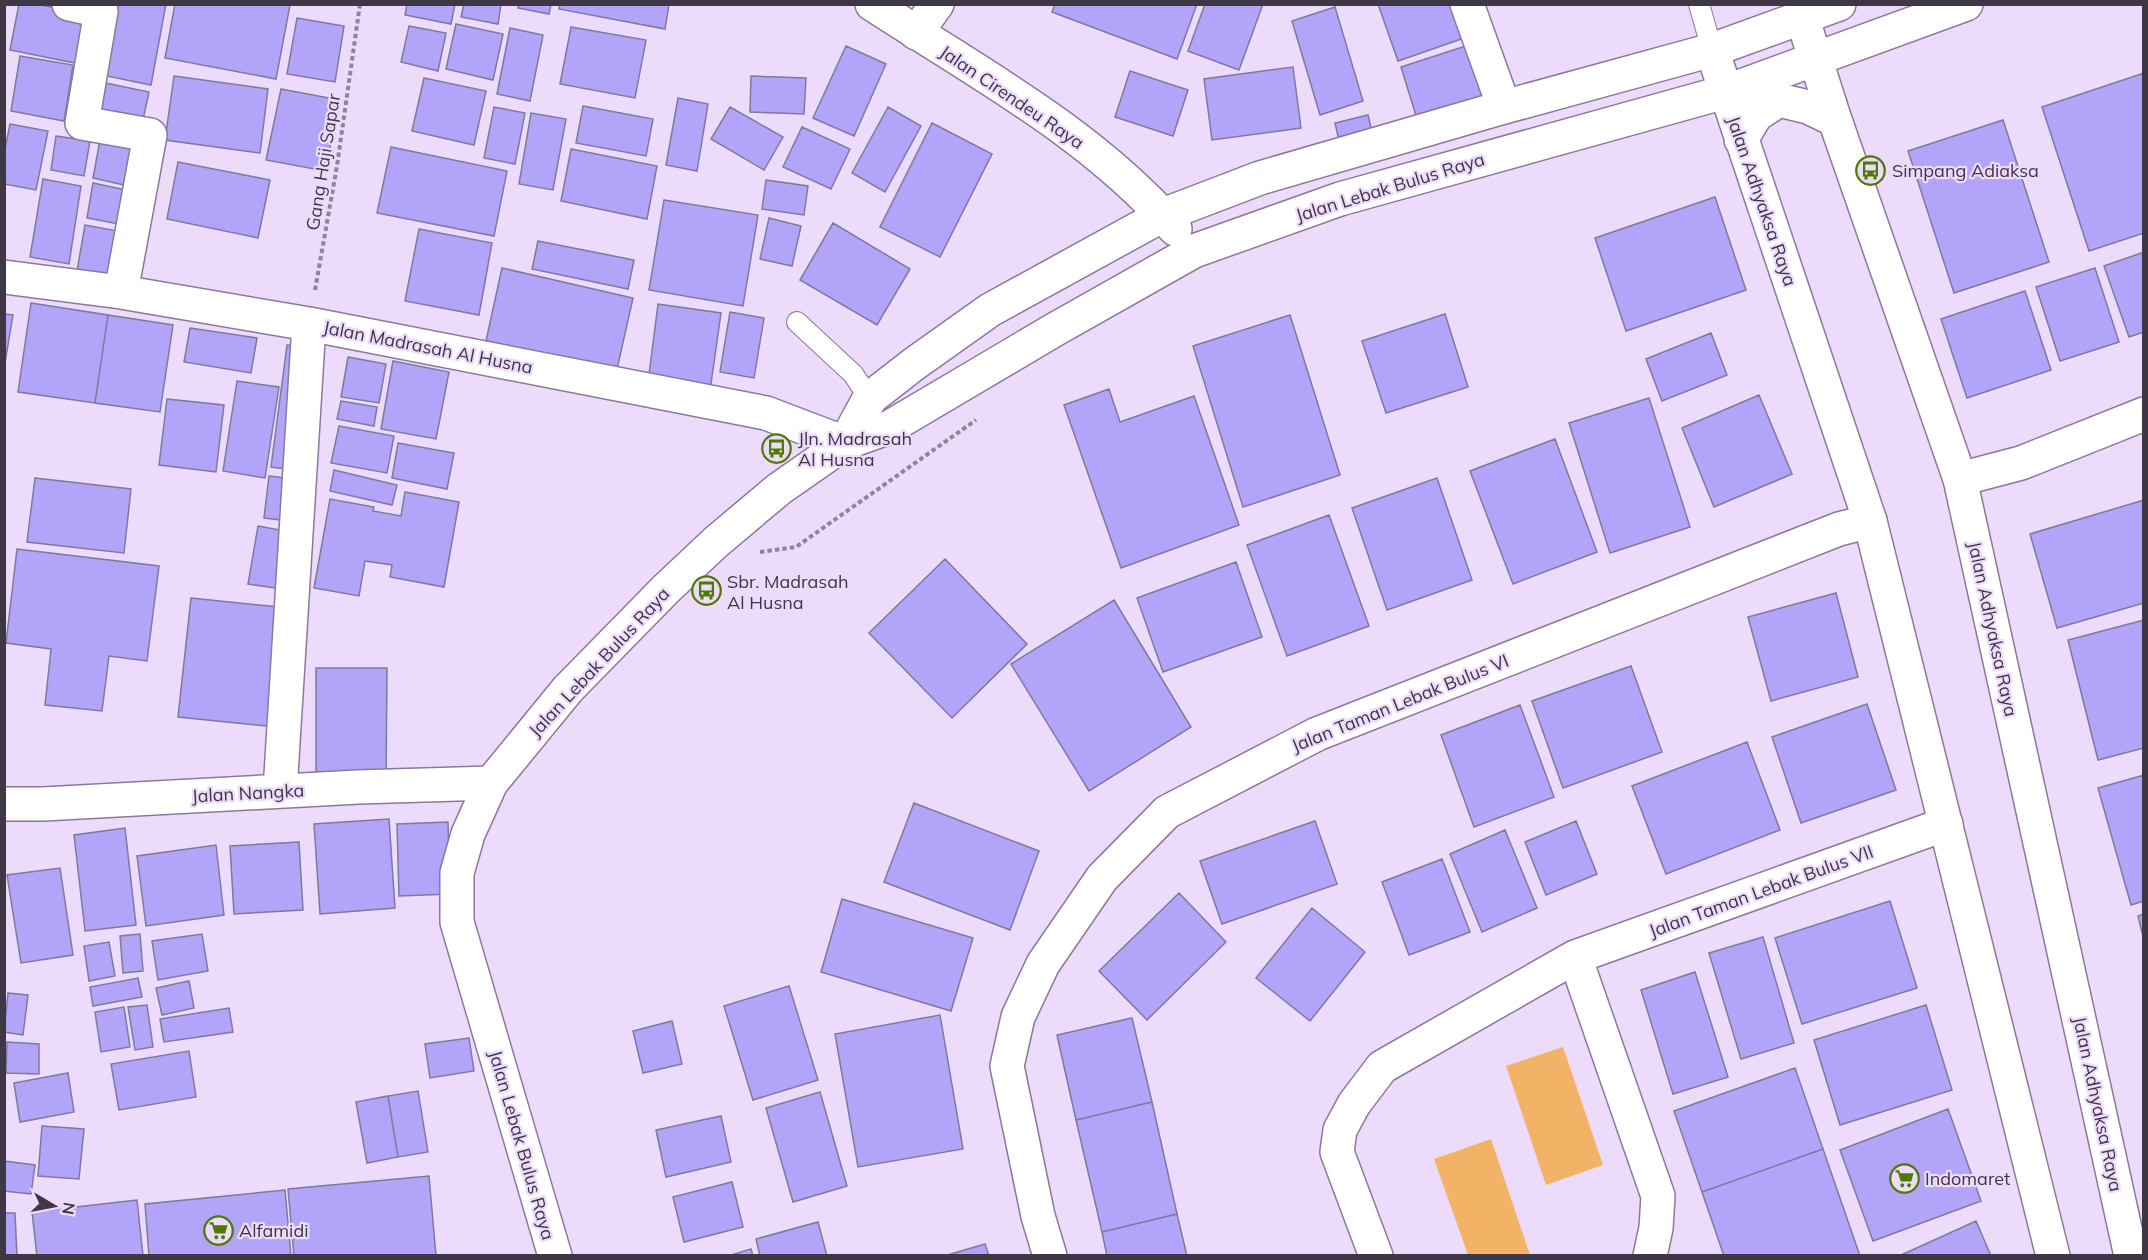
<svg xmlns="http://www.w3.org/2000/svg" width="2148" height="1260" font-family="Mulish,sans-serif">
<rect width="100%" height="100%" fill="#eddbfb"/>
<path fill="#f2b366" d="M1563,1047L1603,1165L1546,1185L1506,1066Z
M1491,1139L1530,1255H1468L1434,1159Z"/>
<path fill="#b1a4f9" stroke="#7e799e" stroke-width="1.5" d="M19,4H37L95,16L85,65L10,50Z
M115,4H166L151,85L102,75Z
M175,4L290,5L276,79L165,58Z
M407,4H455L451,24L405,15Z
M464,4H501L498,24L461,17Z
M519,4H551L549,14L518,8Z
M560,4H669L665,29L559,9Z
M1055,4H1197L1177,59L1052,12Z
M1205,4H1263L1239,70L1188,51Z
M1378,4H1455L1467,37L1398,61Z
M1335,7L1363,101L1320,115L1292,21Z
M297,18L344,26L335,82L287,74Z
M456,24L503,34L493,80L446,69Z
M409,26L446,33L438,71L401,62Z
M571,27L646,40L635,98L560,84Z
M510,28L543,35L530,101L497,94Z
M1478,42L1495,97L1418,122L1401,67Z
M846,46L886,64L854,136L813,118Z
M20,56L73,65L64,121L11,111Z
M1293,67L1301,128L1212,140L1204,79Z
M1130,71L1188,90L1173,136L1115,117Z
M2144,73V233L2089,251L2042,107Z
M174,76L268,89L260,153L165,140Z
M751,76L806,78L804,114L750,112Z
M424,78L486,91L474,145L412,131Z
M96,81L149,92L142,124L89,113Z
M281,89L340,100L325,171L266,160Z
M678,98L708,104L697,171L666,165Z
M583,106L653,119L646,156L576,143Z
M494,107L525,113L515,164L484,158Z
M730,107L783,137L764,170L711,139Z
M888,107L921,126L885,192L852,173Z
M531,113L566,119L553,190L519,184Z
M1368,115L1373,136L1340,145L1335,123Z
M2003,120L2049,262L1954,293L1908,151Z
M932,123L992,154L940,257L880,227Z
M10,124L48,131L36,190L4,184V154Z
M802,127L850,149L831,189L783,167Z
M56,136L90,141L84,176L51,170Z
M100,140L141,149L133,187L93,178Z
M391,147L507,171L494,236L377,213Z
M571,149L657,166L647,219L561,201Z
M178,162L270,180L258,238L167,219Z
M43,179L81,186L69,264L30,257Z
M766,180L808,186L804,215L762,209Z
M93,183L136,192L130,226L87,218Z
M1715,197L1746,290L1626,331L1595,238Z
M664,200L758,215L743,306L649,290Z
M769,218L801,226L792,266L760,259Z
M833,223L910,269L877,325L800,280Z
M85,225L128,233L119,285L76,277Z
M419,229L492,243L479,315L405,301Z
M538,241L634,260L628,289L532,269Z
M2144,252V332L2129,337L2104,266Z
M502,268L633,298L617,369L486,341Z
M2095,268L2119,342L2060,361L2036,287Z
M2025,291L2051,370L1967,398L1941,319Z
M31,303L108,315L95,403L18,392Z
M658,304L721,313L710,391L648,382Z
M730,312L764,318L754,378L720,372Z
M4,314L13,315L4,369Z
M1445,314L1468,387L1386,413L1362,341Z
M108,315L173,325L160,412L95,403Z
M1290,315L1340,475L1243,507L1193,346Z
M190,328L257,338L251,373L184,362Z
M1711,333L1727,375L1662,401L1646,359Z
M287,345L301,347L286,469L271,467Z
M348,357L386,364L379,403L341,397Z
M393,361L449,372L436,439L381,429Z
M237,381L279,387L265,478L223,471Z
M1109,389L1120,422L1194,396L1239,525L1121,568L1064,405Z
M1759,395L1792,474L1714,507L1682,428Z
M1649,398L1690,527L1610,553L1569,423Z
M167,399L224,405L216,472L159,465Z
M341,401L377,407L374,426L337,419Z
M339,426L394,436L387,473L331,463Z
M1555,439L1597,552L1513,584L1470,471Z
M398,443L454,453L447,489L392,478Z
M334,470L397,485L392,505L330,491Z
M269,476L294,479L289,521L264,518Z
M35,478L131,489L124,553L27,542Z
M1437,478L1472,580L1387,610L1352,508Z
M405,492L459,502L444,587L390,577L392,565L365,561L359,596L314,588L330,499L374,507L373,511L401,516Z
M2144,500V603L2057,628L2030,534Z
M1329,515L1369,626L1287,656L1247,545Z
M258,526L291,532L282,589L248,584Z
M17,549L159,566L147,661L109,656L102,711L45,705L51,649L6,643Z
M945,559L1027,644L952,718L869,633Z
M1236,562L1262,637L1163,672L1137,598Z
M1836,593L1858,677L1771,701L1748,617Z
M191,598L289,608L276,727L178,717Z
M1114,600L1191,727L1089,791L1011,664Z
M2144,620V748L2098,760L2068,640Z
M1631,666L1662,752L1563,788L1532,701Z
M316,668H387L386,786L316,785Z
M1867,704L1896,790L1801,823L1772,737Z
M1520,705L1554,797L1474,827L1441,735Z
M1747,742L1780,830L1666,874L1632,786Z
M2144,775V901L2131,905L2098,788Z
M914,803L1039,851L1010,930L884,882Z
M389,819L395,908L320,914L314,824Z
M1315,821L1337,884L1222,924L1200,861Z
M1576,821L1597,874L1546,895L1525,842Z
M448,822L450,894L399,896L397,824Z
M125,828L136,925L85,931L74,835Z
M1505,830L1537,908L1482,932L1450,854Z
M299,842L303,910L234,914L230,846Z
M216,845L224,915L146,926L137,856Z
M1442,859L1470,932L1409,955L1382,882Z
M60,868L73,955L21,963L7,875Z
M1179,893L1226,942L1147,1020L1099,971Z
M842,899L973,938L951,1011L821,972Z
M1890,901L1917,988L1802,1024L1775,938Z
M1312,908L1365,952L1310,1021L1256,978Z
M2144,914V941L2138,916Z
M140,934L143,971L123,973L120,936Z
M202,934L208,971L158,980L152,941Z
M1763,937L1794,1043L1741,1059L1709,953Z
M109,942L115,976L89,981L84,946Z
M1695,972L1728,1077L1673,1094L1641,990Z
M138,978L142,997L93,1006L90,987Z
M189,981L194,1008L162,1015L156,988Z
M789,986L818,1080L753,1100L724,1006Z
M8,993L28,995L23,1035L4,1032Z
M147,1005L153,1047L135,1050L128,1007Z
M1926,1005L1952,1090L1840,1125L1814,1040Z
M124,1007L130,1047L101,1052L95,1012Z
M229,1008L233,1032L164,1042L160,1019Z
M940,1015L963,1149L858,1167L835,1034Z
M1132,1018L1152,1102L1076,1120L1057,1035Z
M672,1021L682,1064L643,1073L633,1031Z
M469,1038L474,1071L430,1078L425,1044Z
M7,1042L39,1044V1074L6,1073Z
M189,1051L196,1097L119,1110L111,1064Z
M1795,1068L1823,1149L1702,1192L1674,1111Z
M68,1073L74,1112L20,1122L14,1083Z
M418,1091L428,1152L398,1157L388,1096Z
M820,1092L847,1186L793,1202L766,1108Z
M388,1096L398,1157L367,1163L356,1102Z
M1152,1102L1177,1214L1102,1232L1076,1120Z
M1948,1109L1981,1201L1873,1241L1840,1150Z
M721,1116L731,1162L666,1177L656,1130Z
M42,1126L84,1129L79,1179L38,1176Z
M1823,1149L1860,1256H1724L1702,1192Z
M4,1161L35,1165L31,1194L4,1191Z
M429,1176L436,1256H294L288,1189Z
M732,1182L743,1227L684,1242L673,1197Z
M285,1190L291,1256H149L145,1204Z
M137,1200L143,1256H37L32,1212Z
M4,1213H15L17,1256H4Z
M1177,1214L1187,1256H1107L1102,1232Z
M1976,1221L1991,1256H1899Z
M818,1222L827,1256H760L756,1239Z
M985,1244L989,1256H944Z
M751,1249L753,1256H728Z"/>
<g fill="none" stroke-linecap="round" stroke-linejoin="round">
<defs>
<path id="lane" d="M1699,4L1712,50
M797,322L853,374L874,405"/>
<path id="street" d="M69,4L101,11L82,123L150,135L121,292
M1467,4L1504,107
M916,33L937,4
M4,277L121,292L309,324L766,413L845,443
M1960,479L2021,463L2144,414
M280,791L309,324
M4,804H43L358,787L491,783
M1575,957L1658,1196L1656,1228L1650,1256
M1050,1256L1038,1216L1007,1066L1018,1017L1043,964L1102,878L1167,812L1317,734L1839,529L1870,521
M1376,1256L1337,1152L1340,1130L1354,1104L1382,1067L1575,957L1946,824"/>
<path id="secondary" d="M872,4C978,73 1091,133 1175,229
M1802,17L1835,120L1960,479L2131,1256
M1712,50L1870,521L2053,1256
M1741,140L1756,115L1779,100L1808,107L1835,120
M845,443L869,399L914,364L990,310L1163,215L1260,178L1504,107L1712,50L1839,4
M555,1256L457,922V873L468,834L491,783L568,689L666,589L716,542L779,489L845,443L890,427L1054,330L1194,251L1340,199L1725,92L1966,4"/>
</defs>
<use href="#lane" stroke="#8c789b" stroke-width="22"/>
<use href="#street" stroke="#8c789b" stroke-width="36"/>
<use href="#secondary" stroke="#8c789b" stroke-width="36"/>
<path stroke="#90839a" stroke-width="4" stroke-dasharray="4.5 3" stroke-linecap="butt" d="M315,290L337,166L360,4
M760,552L796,547L976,420"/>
<use href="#lane" stroke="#fff" stroke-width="20"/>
<use href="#street" stroke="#fff" stroke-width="33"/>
<use href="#secondary" stroke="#fff" stroke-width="33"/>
</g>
<defs>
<symbol id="bus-ring" viewBox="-11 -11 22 22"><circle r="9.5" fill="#eddbfb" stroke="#4d7b00" stroke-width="1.5"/><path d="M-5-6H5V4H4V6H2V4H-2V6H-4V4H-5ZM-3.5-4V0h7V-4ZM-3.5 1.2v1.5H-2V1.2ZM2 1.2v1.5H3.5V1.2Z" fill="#4d7b00"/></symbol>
<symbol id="supermarket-ring" viewBox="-11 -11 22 22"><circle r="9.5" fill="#eddbfb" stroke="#4d7b00" stroke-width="1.5"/><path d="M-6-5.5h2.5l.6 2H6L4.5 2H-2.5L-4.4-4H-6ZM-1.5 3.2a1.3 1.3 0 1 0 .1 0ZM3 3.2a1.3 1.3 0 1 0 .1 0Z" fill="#4d7b00"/></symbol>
</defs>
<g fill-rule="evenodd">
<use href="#bus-ring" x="1854" y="154" width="33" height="33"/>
<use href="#bus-ring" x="760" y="432" width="33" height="33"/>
<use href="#bus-ring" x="690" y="574" width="33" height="33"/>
<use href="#supermarket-ring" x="1888" y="1162" width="33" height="33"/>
<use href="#supermarket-ring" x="202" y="1214" width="33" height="33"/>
</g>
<g text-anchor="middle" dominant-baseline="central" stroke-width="4.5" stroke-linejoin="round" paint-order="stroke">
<g font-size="18" fill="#3f3646" stroke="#eddbfb">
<text transform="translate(1012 97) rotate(34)">Jalan Cirendeu Raya</text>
<text transform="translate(323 162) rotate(-81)">Gang Haji Sapar</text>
<text transform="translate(1390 187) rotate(-17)">Jalan Lebak Bulus Raya</text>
<text transform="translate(1762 201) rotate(71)">Jalan Adhyaksa Raya</text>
<text transform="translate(428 347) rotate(11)">Jalan Madrasah Al Husna</text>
<text transform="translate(1993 629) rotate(78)">Jalan Adhyaksa Raya</text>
<text transform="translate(599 662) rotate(-47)">Jalan Lebak Bulus Raya</text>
<text transform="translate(1400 703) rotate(-22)">Jalan Taman Lebak Bulus VI</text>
<text transform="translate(248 793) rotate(-3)">Jalan Nangka</text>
<text transform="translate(1761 891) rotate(-20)">Jalan Taman Lebak Bulus VII</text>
<text transform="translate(2098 1104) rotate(78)">Jalan Adhyaksa Raya</text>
<text transform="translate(522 1145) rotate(74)">Jalan Lebak Bulus Raya</text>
</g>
<g font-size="18" fill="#3f3646" stroke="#eddbfb" text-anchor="start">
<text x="1892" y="170">Simpang Adiaksa</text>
<text x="798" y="438">Jln. Madrasah<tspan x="798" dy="21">Al Husna</tspan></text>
<text x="727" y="581">Sbr. Madrasah<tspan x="727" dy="21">Al Husna</tspan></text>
<text x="1925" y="1178">Indomaret</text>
<text x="239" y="1230">Alfamidi</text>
</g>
</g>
<rect width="2148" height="1260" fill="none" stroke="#3f3646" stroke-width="12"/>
<g transform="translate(54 1206) rotate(100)" stroke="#eddbfb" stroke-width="4.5" paint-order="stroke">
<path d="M0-4.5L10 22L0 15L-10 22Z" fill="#3f3646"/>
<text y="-9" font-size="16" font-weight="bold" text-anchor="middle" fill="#3f3646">N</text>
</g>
</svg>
